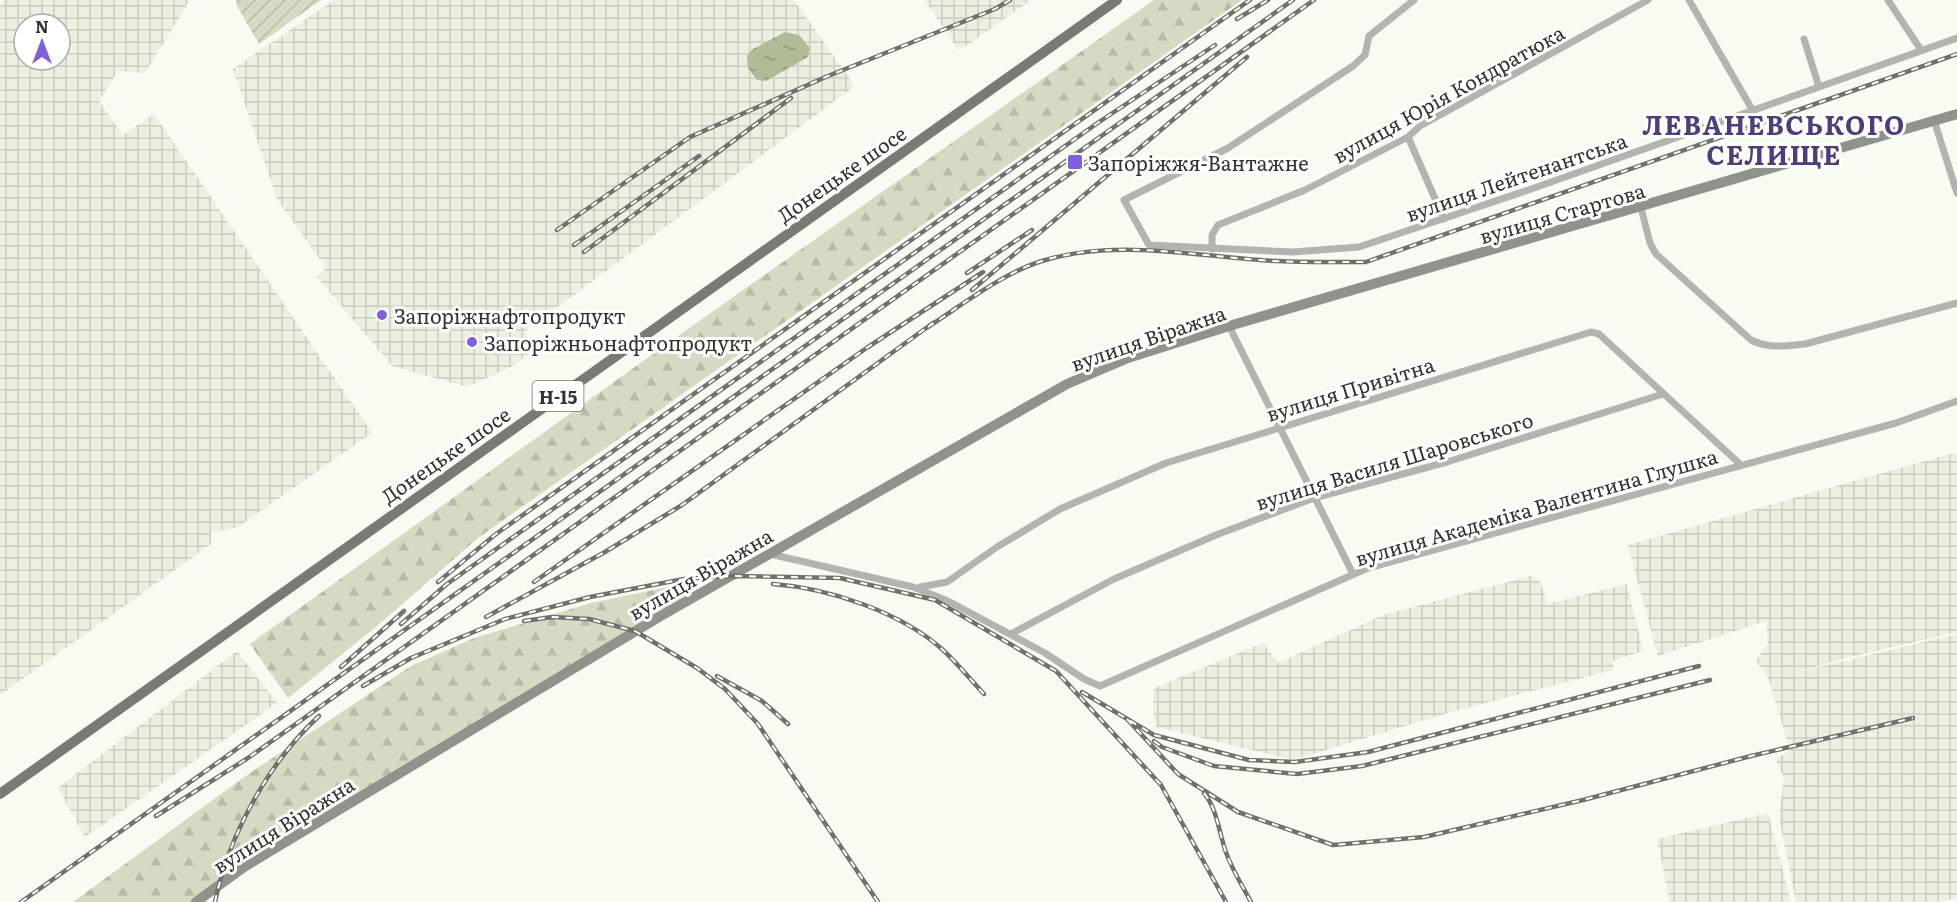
<svg xmlns="http://www.w3.org/2000/svg" width="1957" height="902" font-family="Literata,serif">
<defs>
<pattern id="industrial-grid" width="8" height="8" patternUnits="userSpaceOnUse" patternTransform="scale(1.5)"><rect width="8" height="8" fill="#ebf0e0"/><path d="M0 4h8M4 0v8" fill="none" stroke="#cacec0"/></pattern>
<pattern id="forest-firs" width="22" height="20" patternUnits="userSpaceOnUse" patternTransform="scale(1.5)"><rect width="22" height="20" fill="#d3dbc2"/><path d="M5 1l3.5 6h-7zM16 11l3.5 6h-7z" fill="#b6bca7"/></pattern>
<pattern id="garden-furrows" width="10" height="10" patternUnits="userSpaceOnUse" patternTransform="scale(1.5)"><rect width="10" height="10" fill="#d3dbc2"/><path d="M-1 1l2-2M0 10L10 0M9 11l2-2" fill="none" stroke="#b6bca7"/></pattern>
<pattern id="water-ripples" width="26" height="14" patternUnits="userSpaceOnUse" patternTransform="scale(1.5)"><rect width="26" height="14" fill="#b0bb97"/><path d="M2 4q2-2 4 0t4 0M15 11q2-2 4 0t4 0" fill="none" stroke="#90997c"/></pattern>
</defs>
<rect width="100%" height="100%" fill="#f8fbf2"/>
<path fill="url(#industrial-grid)" fill-rule="evenodd" d="M4,0H190L145,73L118,71L99,101L123,135L154,114L372,433L238,527L211,533V544L0,695V6ZM24,24H60V60H24Z
M334,0H794L855,86L524,332L535,349L511,367L467,387L392,366L317,277L326,268L277,199L233,69Z
M925,0H1031L959,51Z
M1957,452V632L1850,657L1790,674L1957,634V898L1939,902H1796L1779,817L1784,778L1776,760L1790,750L1769,680L1756,661L1768,643L1766,621L1658,656L1628,545Z
M1531,576L1541,583L1547,604L1627,584L1643,651L1613,661V670L1451,712L1293,760L1156,727L1153,710L1154,688L1263,643L1278,663L1383,615Z
M237,651L277,703L85,837L58,788Z
M1768,813L1791,902H1670L1657,839Z"/>
<path fill="url(#forest-firs)" d="M1154,0H1242L478,538L377,626L288,698L250,644L671,341Z
M672,586L689,592L659,617L204,896L206,902H73L247,775L411,666L474,638L591,603Z"/>
<path fill="url(#garden-furrows)" d="M236,0H321L259,44L237,6Z"/>
<path fill="url(#water-ripples)" d="M785,32L799,35L810,48L808,57L766,81L757,80L748,68L747,56L753,49Z"/>
<g fill="none" stroke-linecap="round" stroke-linejoin="round">
<path stroke="#b3b4b0" stroke-width="7" d="M1414,0L1369,36L1365,55L1353,66L1228,148L1124,200L1149,245L1293,252L1359,247L1537,187L1957,38
M1689,0L1753,111
M1888,0L1921,50
M1804,39L1819,87
M1934,120L1957,193
M1408,137L1444,219
M1641,208L1650,243L1656,254L1751,340C1769,349 1786,346 1805,344L1957,303
M1212,249V235L1218,225L1305,190L1408,137L1420,126L1648,0
M1229,326L1353,574
M770,554L913,587L948,601L1045,653L1084,679L1100,686L1368,568L1896,423L1957,401
M920,587L947,582L997,547L1060,509L1166,463L1591,332L1599,334L1741,465
M1011,634L1114,579L1216,535L1314,498L1447,462L1663,394"/>
<path stroke="#90928c" stroke-width="10" d="M196,902L244,867L659,617L1067,384L1128,358L1229,326L1957,114"/>
<path stroke="#787a73" stroke-width="10" d="M0,794L1117,0"/>
<defs>
<path id="rail" d="M1237,19L1268,0
M557,230L690,137L828,76L995,9L1010,0
M574,245L699,156
M584,252L791,98
M967,273L1032,230
M972,290L1247,57
M928,327C962,305 1003,273 1042,261C1113,239 1188,255 1260,260C1296,263 1331,262 1366,262L1957,54
M438,582L496,534L1250,0
M534,582L868,347L983,272
M773,584C828,588 901,612 943,650C957,663 970,679 984,694
M486,617L605,552L682,505L933,323
M524,621L552,617L589,619L635,631L697,668L725,689L758,724L878,902
M401,624L447,584L1099,122L1215,45
M341,667L404,611
M717,676L762,701L788,724
M363,686L411,658L505,619L590,597L684,579L731,576L840,578L935,600L1056,671L1161,785L1226,902
M1082,692L1154,735L1249,760L1295,762L1368,752L1699,666
M1127,719L1178,774L1238,812L1333,845L1424,837L1583,800L1751,756L1913,718
M1154,741L1162,747L1214,766L1297,774L1362,766L1710,680
M1204,793C1218,810 1219,835 1227,855C1233,871 1243,887 1251,902
M156,816L248,758L1314,0
M21,902L1293,0
M215,902C229,835 268,763 319,716"/>
</defs>
<use href="#rail" stroke="#70716c" stroke-width="4.5"/>
<use href="#rail" stroke="#fff" stroke-width="2" stroke-dasharray="7" stroke-linecap="butt"/>
</g>
<g fill="#8260db" stroke="#fff" stroke-width="2">
<rect x="1067" y="154" width="16" height="16" rx="3"/>
<circle cx="382" cy="315" r="6"/>
<circle cx="472" cy="342" r="6"/>
</g>
<g text-anchor="middle" dominant-baseline="central" stroke-width="6" stroke-linejoin="round" paint-order="stroke">
<rect fill="#fff" stroke="#70706d" stroke-width="1.5" x="532.5" y="381" width="51" height="30" rx="4.5"/>
<g font-size="18" font-weight="bold" fill="#32332f">
<text x="558" y="396">Н-15</text>
</g>
<g font-size="20" fill="#32332f" stroke="#fff">
<text transform="translate(1448 93) rotate(-29)">вулиця Юрія Кондратюка</text>
<text transform="translate(841 173) rotate(-35)">Донецьке шосе</text>
<text transform="translate(1516 176) rotate(-19)">вулиця Лейтенантська</text>
<text transform="translate(1562 212) rotate(-16)">вулиця Стартова</text>
<text transform="translate(1148 337) rotate(-19)">вулиця Віражна</text>
<text transform="translate(1350 388) rotate(-17)">вулиця Привітна</text>
<text transform="translate(445 454) rotate(-35)">Донецьке шосе</text>
<text transform="translate(1394 460) rotate(-17)">вулиця Василя Шаровського</text>
<text transform="translate(1536 506) rotate(-16)">вулиця Академіка Валентина Глушка</text>
<text transform="translate(700 573) rotate(-30)">вулиця Віражна</text>
<text transform="translate(283 824) rotate(-32)">вулиця Віражна</text>
</g>
<g font-size="20" fill="#32332f" stroke="#fff" text-anchor="start">
<text x="1088" y="162">Запоріжжя-Вантажне</text>
<text x="394" y="315">Запоріжнафтопродукт</text>
<text x="484" y="342">Запоріжньонафтопродукт</text>
</g>
<g font-size="26" font-weight="bold" letter-spacing="1.5" fill="#4d3d7a" stroke="#fff">
<text x="1774" y="123">ЛЕВАНЕВСЬКОГО<tspan x="1774" dy="30">СЕЛИЩЕ</tspan></text>
</g>
</g>
<g transform="translate(42 42)"><circle r="28" fill="#ffffff" stroke="#adadac" stroke-width="1.5"/>
<path d="M0-4.5L10 22L0 15L-10 22Z" fill="#8260db"/>
<text y="-9" font-size="16" font-weight="bold" text-anchor="middle" fill="#32332f">N</text>
</g>
</svg>
